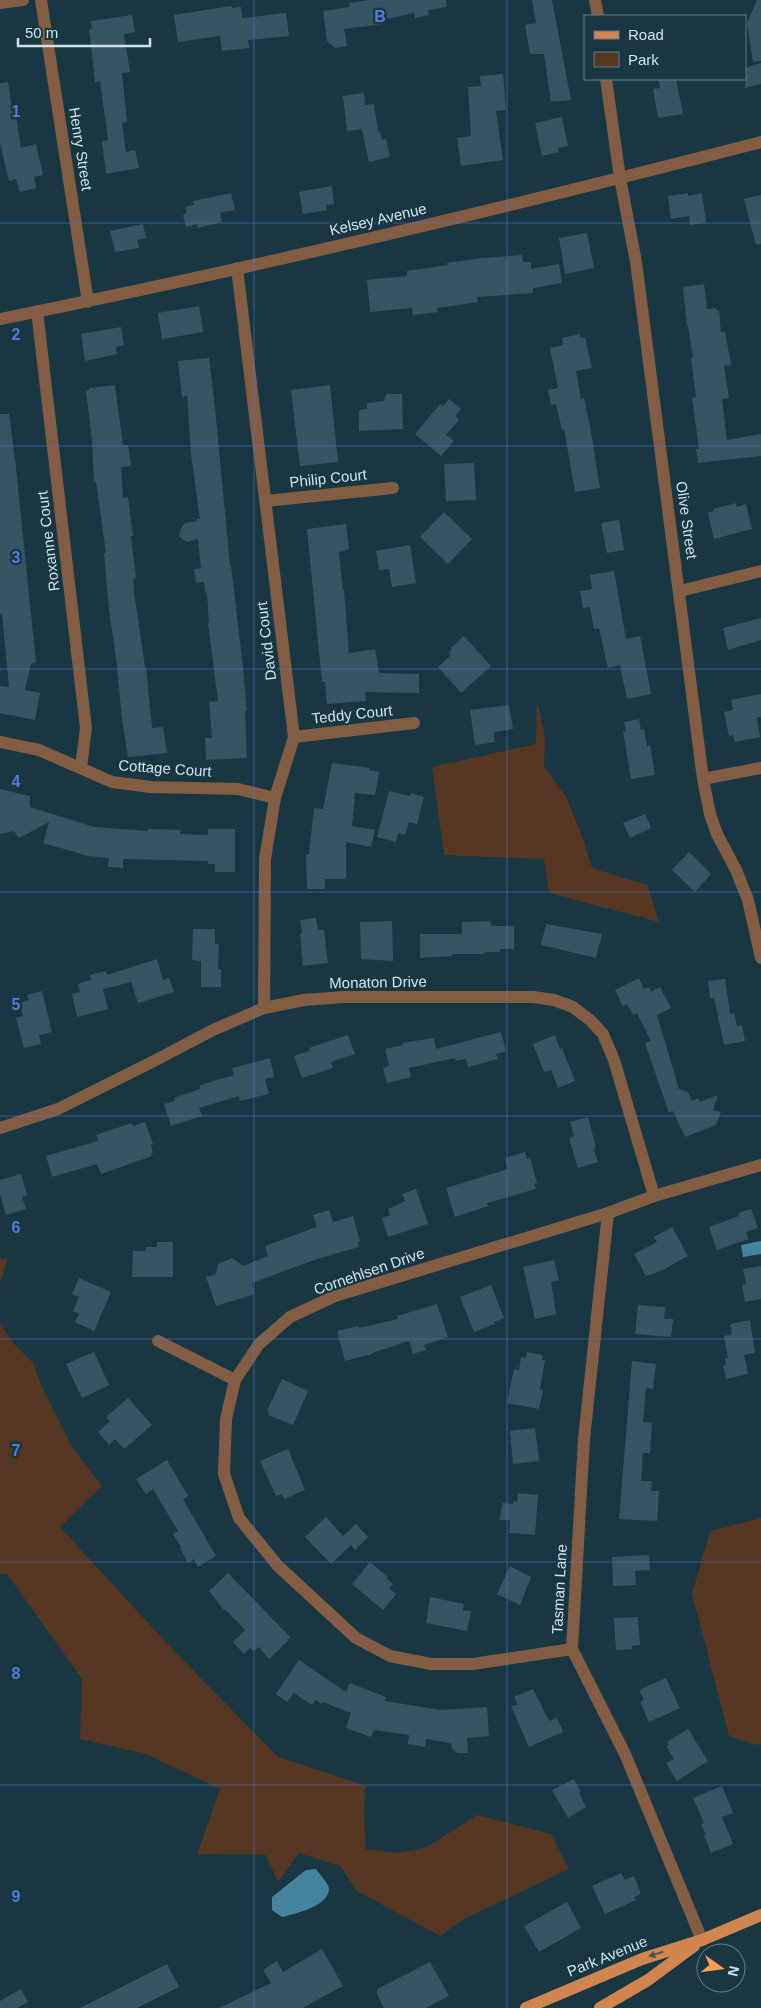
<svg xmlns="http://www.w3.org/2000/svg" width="761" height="2008" font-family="Helvetica,sans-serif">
<rect width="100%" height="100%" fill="#183743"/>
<path fill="#563721" d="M537,701L545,736L544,767L566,797L581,833L592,868L647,885L659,922L549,893L544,859L444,855L432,767L536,744Z
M8,1258L0,1283V1259Z
M0,1323L14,1344L33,1363L42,1387L72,1447L102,1486L60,1527L158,1634L278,1757L366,1786L364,1808L366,1849L398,1853L427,1847L477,1815L551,1834L569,1869L462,1920L440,1936L357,1891L340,1866L299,1853L278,1882L266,1855L197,1854L220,1789L146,1754L80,1739L82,1679L7,1574H0Z
M761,1518V1743L756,1745L729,1736L692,1594L710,1531Z"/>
<path fill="#44849d" d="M761,1241V1254L743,1257L741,1245Z
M316,1869C320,1875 329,1883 329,1890C327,1907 294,1914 282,1917L272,1910V1897L306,1870Z"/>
<path fill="#355562" d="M369,0H446L447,7L428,10L429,15L415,18L414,13L382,20L383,24L344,29L347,46L335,48L327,41L323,11L350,7L349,3Z
M532,0H552L571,100L551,102L544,54H530L525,25L536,23Z
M757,0H761V61L753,62L747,23Z
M231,6L232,8L241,7L242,18L286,13L289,36L248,40L249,48L222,51L220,36L178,42L174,15Z
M132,15L135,32L124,34L130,72L122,73L127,122L122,123L126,152L135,150L139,168L106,174L102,141L108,140L100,81L95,82L89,29H92L91,21Z
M761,63V84L745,88V68Z
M503,74L506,110L496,111L503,160L461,166L457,138L471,136L468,87L481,86L480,76Z
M658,79H676L683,114L658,118L653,89L660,88Z
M8,82L12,110H15L21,148L36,144L43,175L34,177L36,188L20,192L16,179L9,181L0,143V83Z
M364,93L365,105L374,104L378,132H380L382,140L386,139L390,157L369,162L362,129L347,131L343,96Z
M562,117L568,146L558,148L559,152L542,156L535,123Z
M332,186L334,204L326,205L327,210L303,214L299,192Z
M231,193L235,210L220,213L222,222L198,228L197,224L186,227L183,215L187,212L185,207L194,205L193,201Z
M688,193V196L702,193L706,223L690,225L689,216L671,219L668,196Z
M761,195V244L756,245L744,199Z
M143,224L146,238L137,240L139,248L115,252L110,231Z
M587,233L594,268L565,274L559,238Z
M522,255L523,262H531V269L559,264L562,283L533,288V293L477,297L478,302L437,308L438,312L413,315L412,308L370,312L367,280L407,276V271L447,265V263L482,258Z
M704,284L707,309L716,308V310H719L721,332L725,331L731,365L724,366L729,398L722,399L727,440L761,434V456L698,463L696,449H699L692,398L696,397L691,358H693L688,326H687L683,287Z
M199,306L203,332L162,339L158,313Z
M121,327L124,345L116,347L117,354L85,361L81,334Z
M580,334L581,338L585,337L592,368L576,371L581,399L584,398L590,426L600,488L575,492L564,429L562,430L556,404L551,405L548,390L558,388L550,348L563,345L562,338Z
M209,358L215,408L230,565H231L243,668L247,711H245L247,758L206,760L205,738H212L209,702L218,701L208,623H209L207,593L205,592L204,582L196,583L194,569L201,568L198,539L186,542L179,536L180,530L185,523L197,521V519H200L191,454L187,396L182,397L178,361Z
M115,385L123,445H128L131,466L121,467L123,498L128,497L133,536H131L136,578L133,579L134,592L145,667H146L152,728L163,727L167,753L128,757L122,719L117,665L109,610L104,553H106L96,482H94L92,440L86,391L89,390V388Z
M330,385L338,462L300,466L291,390Z
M386,394H402L403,429L359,431V410L367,409V403L384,401Z
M449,399L461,409L455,416L459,420L446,435L454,441L441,456L415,434L440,404L443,406Z
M0,414H9L15,458L36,663L31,664L25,690L40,693L35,720L0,713V686L9,687L2,614H0Z
M474,463L476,500L446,501L444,464Z
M736,503L737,507L746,504L752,529L714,539L708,513L714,511L713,509Z
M444,512L472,539L448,564L420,537Z
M619,520L624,550L607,553L601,523Z
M346,524L349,549L339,552L343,590H344L349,653L375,649L379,673L419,674V693L365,692L366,701L327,704L325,682H322L307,529Z
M410,545L416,583L392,587L389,569L379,570L376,551Z
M614,571L626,639L640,636L651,694L627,699L620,665L608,668L599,628L594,629L590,607L583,608L580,591L592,589L590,575Z
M761,618V640L728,650L723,628Z
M464,636L491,666L461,693L438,667L451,655L449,652L452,649L451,648Z
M761,694V717H757L760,737L735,742L733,735L729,736L724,712L733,710L731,700Z
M509,705L513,729L494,732L495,742L475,745L470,710Z
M639,719L641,730L644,729L647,746L650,745L655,775L631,779L623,731L626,732L624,722Z
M332,763L370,768L369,770L379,772L375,795L355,793L352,826L375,830L371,847L346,842V879H325V889H307L306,854H309L314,808L323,809Z
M0,789L30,796V807L94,827L148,831V829L181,830L180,834L208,835V829H235V872H215V864H208V861L123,859V868L108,867L109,858L88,856L43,843L49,822L19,838L14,831L0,834Z
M389,791L410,796L411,793L424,797L417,824L409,822L405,835L398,833L396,842L377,837Z
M645,814L651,828L630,838L623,823Z
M689,852L711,874L695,892L672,870Z
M316,918L318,930H324L328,963L303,966L300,933H302L300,920Z
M392,921L393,961L361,959L360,922Z
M490,921L491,926H514V949H500V952H484L485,954H452V956L420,958V934H462V922Z
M546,924L602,934L596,958L541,945Z
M193,929H215V944H219L218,969H221V987H201V961L192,960Z
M157,959L163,980L169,978L174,992L138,1003L131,982L103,989L108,1009L77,1017L72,994L80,992L78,984L91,980L90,975L106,971L107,975Z
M639,978L644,989L649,987L651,992L660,987L671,1008L657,1015L679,1089L688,1092L692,1101L698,1098L700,1102L718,1095L713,1110L721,1112L716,1125L685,1137L673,1111L669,1113L645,1043L651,1041L637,1013L633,1015L627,1004L623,1006L615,990Z
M725,979L730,1014L734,1013L737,1026L742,1025L745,1041L724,1045L714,998H710L708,981Z
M42,991L52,1032L39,1035L41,1044L24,1048L16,1018L23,1016L19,1003L29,1000L27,995Z
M501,1032L506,1051L496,1054L498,1059L468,1067L466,1059L456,1061L455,1058L409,1068L411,1077L387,1083L383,1068L389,1066L385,1049L403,1045L402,1043L434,1038L436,1049Z
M348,1035L355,1054L331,1062L333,1068L302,1078L294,1056L310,1051L309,1048Z
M555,1035L560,1049L562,1048L575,1081L558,1088L551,1070L544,1072L533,1044Z
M270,1058L274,1077L265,1079L269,1094L240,1101L239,1096L199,1108L202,1116L171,1126L164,1104L175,1101L174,1098L200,1089V1085L234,1075L232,1068Z
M588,1117L596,1148L594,1149L598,1162L578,1168L569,1138L574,1136L570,1122Z
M145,1122L153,1144L151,1145L153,1153H151L152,1156L101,1174L97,1164L52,1177L46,1156L98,1141L96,1135L132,1123L133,1126Z
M525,1152L527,1159L530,1158L537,1183L534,1184L536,1189L487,1203L488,1206L455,1217L446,1188L508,1169L505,1158Z
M21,1174L27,1195L22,1197L26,1209L6,1215L0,1194V1180Z
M416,1189L428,1224L388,1237L382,1218L390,1215L388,1209L405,1201L402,1194Z
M751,1209L758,1228L746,1232L749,1239L717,1250L709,1227L739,1216L738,1213Z
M329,1210L333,1222L353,1216L360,1241L358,1242L359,1247L317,1259L252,1283L255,1294L216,1306L206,1277L216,1274L218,1264L232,1258L243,1266L268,1256L265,1246L317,1227L313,1215Z
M672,1227L688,1256L663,1270L646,1276L634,1254L657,1242L654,1237Z
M157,1242H173V1277H132L133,1251H146V1247H157Z
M554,1260L559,1280L551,1282L556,1314L535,1319L523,1267Z
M761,1266V1299L745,1302L742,1285L746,1284L743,1269Z
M79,1278L111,1292L94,1331L75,1322L79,1314L73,1311L79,1297L72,1294Z
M491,1285L504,1318L494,1322L495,1324L474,1332L460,1297Z
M437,1304L448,1337L424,1345L426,1350L413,1354L409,1341L372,1353V1354L345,1361L337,1331L358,1326L359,1328L398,1319L397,1316Z
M638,1305L665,1307L664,1319H673L671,1337L635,1334Z
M750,1320L755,1353L744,1355L748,1374L726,1379L723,1365H726L725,1359L728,1358L724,1336L732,1334L730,1324Z
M94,1352L109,1385L82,1398L66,1364Z
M527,1352L543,1355L542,1360H545L540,1389L543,1390L539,1409L507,1403L514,1369L519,1370L521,1357L526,1358Z
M632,1361L656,1364L653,1389L646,1388L643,1422L652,1423L650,1453H643L641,1481H652L651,1491H659L657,1521L619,1519Z
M282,1379L308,1391L293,1425L268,1415L269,1412L267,1411Z
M128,1398L152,1425L124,1449L115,1439L109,1445L98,1432L110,1421L106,1417Z
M535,1428L539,1461L513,1464L510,1431Z
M288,1449L305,1490L284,1499L282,1494L276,1496L260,1461Z
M167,1460L188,1496L183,1499L216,1556L198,1567L194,1559L188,1563L180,1548L181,1547L173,1534L178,1531L153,1489L146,1494L136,1479Z
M518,1493L538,1495L535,1535L509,1533L510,1520H500L502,1503L513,1504V1501L517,1502Z
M326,1517L343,1536L356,1524L368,1537L355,1550L351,1545L331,1564L305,1537Z
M649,1555L650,1570L635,1571L636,1585L613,1586L612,1557Z
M370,1562L388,1577L386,1578L393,1584L389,1588L396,1594L383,1610L352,1584Z
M510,1566L531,1577L520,1605L497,1594Z
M228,1573L290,1637L287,1640L288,1641L269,1659L259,1647L253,1651L250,1648L244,1654L233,1642L245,1630L225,1609L224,1610L209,1591Z
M430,1597L464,1604L463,1610L471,1611L467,1631L426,1623Z
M638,1617L640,1645L632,1646V1649L616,1650L614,1618Z
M299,1660L346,1692L350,1683L386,1697L385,1701L441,1710L487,1707L489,1736L467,1738L468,1753H458L452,1749L451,1743L426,1739L425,1747L408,1744L409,1735L374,1730L371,1737L346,1728L351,1713L323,1702L322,1704L316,1700L312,1705L294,1693L287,1702L276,1694Z
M666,1678L680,1708L649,1722L640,1702L644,1700L639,1690Z
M533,1689L549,1721L557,1718L563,1732L529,1747L511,1706L518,1705L514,1697Z
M688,1729L708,1761L677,1781L666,1763L674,1759L666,1746L669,1745L667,1742Z
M574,1779L581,1792L579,1793L586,1807L568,1818L552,1790Z
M722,1786L733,1813L722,1817L733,1844L711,1853L704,1835H706L701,1824L704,1823L693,1798Z
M621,1873L625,1880L634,1876L641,1894L634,1897L636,1900L605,1914L592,1886Z
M567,1902L581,1928L539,1952L524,1926Z
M322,1949L343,1986L319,1999L303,2008H219L271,1983L263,1970L277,1961L283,1972Z
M430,1962L449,1996L426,2008H384L377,1994V1989Z
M167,1964L179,1987L137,2008H80Z
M21,1989L28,2002L17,2008H0V2001Z"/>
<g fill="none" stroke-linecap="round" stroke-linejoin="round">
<path stroke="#825d44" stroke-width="12" d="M41,0L88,302
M595,0L598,16
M0,3L23,0
M606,79L620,178L636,262L703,779L710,814L717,834L736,870L748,900L761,958
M237,268L294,737L275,798L265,859L264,1008
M37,311L86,728L81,767
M0,319C255,268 509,207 761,142
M265,501L393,488
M680,591L761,571
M294,737L414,723
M0,742L39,750L112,782L151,787L238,789L275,798
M703,779L761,768
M0,1128L58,1109L152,1062L213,1030L264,1008L304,1000L344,997H533L554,1000L573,1007L590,1020L603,1034L614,1060L654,1196
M608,1213L584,1439L572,1649L625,1754L702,1940
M158,1341L235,1380
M572,1649L473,1664H431L390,1656L356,1638L278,1566L239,1518L224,1474L226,1419L235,1380L259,1344L290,1317L335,1296L608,1213L654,1196L761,1165"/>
<path stroke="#d0854f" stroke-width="12" d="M526,2008L642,1959L702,1940L761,1915
M600,2008L648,1980L694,1946"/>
</g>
<defs><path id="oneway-solid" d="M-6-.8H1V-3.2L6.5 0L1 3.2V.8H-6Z" transform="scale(1.25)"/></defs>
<use fill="#585247" href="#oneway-solid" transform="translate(656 1954) rotate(163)"/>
<path fill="none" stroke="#537add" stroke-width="1" stroke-opacity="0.55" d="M254,0V2008M507,0V2008M0,223H761M0,446H761M0,669H761M0,892H761M0,1116H761M0,1339H761M0,1562H761M0,1785H761"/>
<g text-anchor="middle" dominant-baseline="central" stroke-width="4.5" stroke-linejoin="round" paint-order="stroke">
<g font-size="15" fill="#d0e2e9" stroke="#183743">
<text transform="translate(81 149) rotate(81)">Henry Street</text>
<text transform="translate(378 219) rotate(-13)">Kelsey Avenue</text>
<text transform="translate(328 478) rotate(-6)">Philip Court</text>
<text transform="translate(687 520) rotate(82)">Olive Street</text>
<text transform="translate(48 541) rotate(-97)">Roxanne Court</text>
<text transform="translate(266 641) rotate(-97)">David Court</text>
<text transform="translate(352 714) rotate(-6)">Teddy Court</text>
<text transform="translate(165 768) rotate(4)">Cottage Court</text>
<text transform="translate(378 982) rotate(-1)">Monaton Drive</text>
<text transform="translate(369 1271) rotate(-19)">Cornehlsen Drive</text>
<text transform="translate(559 1589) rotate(-87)">Tasman Lane</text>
<text transform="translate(607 1956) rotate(-22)">Park Avenue</text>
</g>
</g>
<g font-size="16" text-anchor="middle" font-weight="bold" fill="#537add" stroke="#183743" stroke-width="4.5" stroke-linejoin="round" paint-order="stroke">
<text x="380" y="22">B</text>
<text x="16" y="117">1</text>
<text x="16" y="340">2</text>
<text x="16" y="563">3</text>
<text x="16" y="787">4</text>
<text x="16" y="1010">5</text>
<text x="16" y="1233">6</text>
<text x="16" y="1456">7</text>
<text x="16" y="1679">8</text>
<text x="16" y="1902">9</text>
</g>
<rect x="584" y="15" width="162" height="65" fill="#183743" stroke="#627b85"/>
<rect x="594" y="31" width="25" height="8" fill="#d0854f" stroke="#627b85"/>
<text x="628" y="40" font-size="15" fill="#d0e2e9">Road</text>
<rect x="594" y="52" width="25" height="15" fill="#563721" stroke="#627b85"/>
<text x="628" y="65" font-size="15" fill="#d0e2e9">Park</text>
<g transform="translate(721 1968) rotate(104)"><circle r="24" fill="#183743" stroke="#627b85"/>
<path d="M0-4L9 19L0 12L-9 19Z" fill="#fd9d55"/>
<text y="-8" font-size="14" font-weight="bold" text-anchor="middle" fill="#d0e2e9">N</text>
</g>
<path d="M18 38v8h132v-8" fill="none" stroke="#d0e2e9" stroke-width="2.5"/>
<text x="25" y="38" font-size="15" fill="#d0e2e9" stroke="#183743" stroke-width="4" paint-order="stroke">50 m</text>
</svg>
